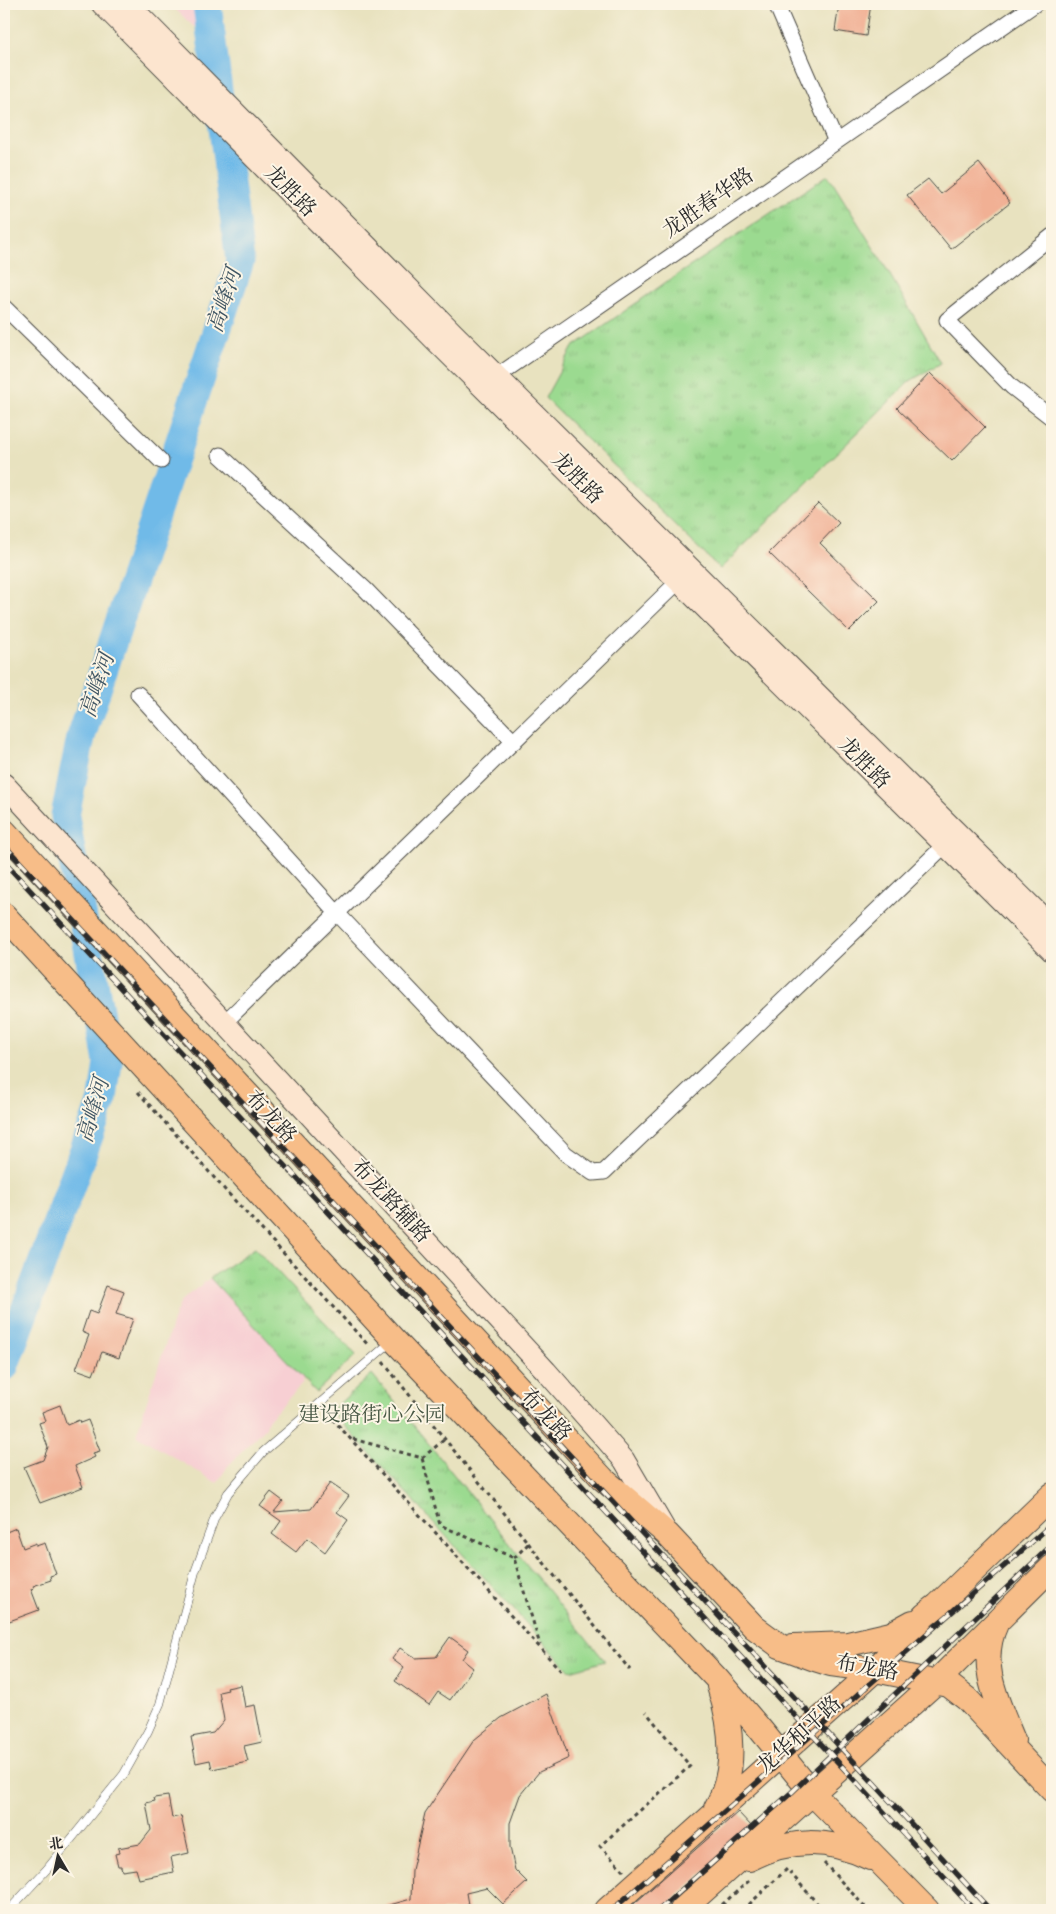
<svg xmlns="http://www.w3.org/2000/svg" width="1056" height="1914" font-family="'Sorts Mill Goudy','Noto Serif SC',serif">
<defs>
<pattern id="grass-tufts" width="24" height="20" patternUnits="userSpaceOnUse" patternTransform="scale(1.25)"><rect width="24" height="20" fill="#9bda90"/><path d="M3 7l-1-3M5 7V3M7 7l1-3M15 17l-1-3M17 17v-4M19 17l1-3" fill="none" stroke="#86bb7c"/></pattern>
</defs>
<rect width="100%" height="100%" fill="#fcf5e5"/>
<filter id="ink" filterUnits="userSpaceOnUse"><feTurbulence type="fractalNoise" baseFrequency=".02" numOctaves="2"/><feDisplacementMap in="SourceGraphic" scale="10" xChannelSelector="R" yChannelSelector="G"/><feConvolveMatrix kernelMatrix="1 2 1 2 8 2 1 2 1" color-interpolation-filters="sRGB"/></filter>
<filter id="wash" filterUnits="userSpaceOnUse"><feTurbulence type="fractalNoise" baseFrequency=".0096" numOctaves="4" result="noise"/><feDisplacementMap in="SourceGraphic" scale="20" xChannelSelector="R" yChannelSelector="G"/><feGaussianBlur stdDeviation="1.12" result="paint"/><feColorMatrix in="noise" values="0 0 0 0 0 0 0 0 0 0 0 0 0 0 0 0 0 1.4 0 .05"/><feComposite in="paint" operator="in"/></filter>
<g filter="url(#wash)">
<rect width="100%" height="100%" fill="#e8e2bf"/>
<path fill="#f7cfd3" d="M170,4H195L198,23L194,27Z
M210,1278L303,1378L302,1384L268,1420L266,1427L228,1466L217,1483L136,1435L176,1312L181,1302L188,1295Z"/>
<path fill="url(#grass-tufts)" stroke="#63825e" d="M828,175L886,268L941,363L910,381L720,569L545,398L573,347L665,283Z
M255,1248L356,1355L316,1392L210,1278Z
M372,1374L605,1661L570,1671L331,1411Z"/>
<g fill="none" stroke-linecap="round" stroke-linejoin="round">
<path stroke="#70bae8" stroke-width="29" d="M4,1367L103,1098L108,1062L65,816L81,737L240,261L207,4"/>
</g>
<g id="blocks">
<path fill="#f1b094" d="M839,4H871L866,36L835,31Z
M979,163L1010,203L951,249L907,195L928,179L941,194Z
M930,373L985,427L952,461L897,408Z
M818,503L839,523L820,543L879,601L849,631L769,553Z
M108,1285L124,1291L116,1314L133,1319L119,1358L102,1352L93,1375L76,1369L89,1335L82,1332L89,1311L97,1314Z
M60,1405L67,1425L79,1420L80,1423L88,1420L100,1451L93,1453L95,1457L75,1466L83,1487L40,1503L24,1467L43,1460L48,1447L39,1423L45,1421L42,1412Z
M330,1483L349,1496L337,1512L348,1520L325,1552L307,1538L296,1552L272,1534L281,1521L260,1506L271,1492L283,1501L274,1512L311,1509Z
M16,1528L23,1548L36,1543V1546L45,1543L56,1574L50,1576L51,1580L33,1586L34,1588L31,1589L39,1610L4,1623V1533Z
M450,1637L468,1650L462,1659L473,1668L450,1700L438,1692L429,1705L395,1681L404,1668L392,1659L400,1648L415,1658L436,1657Z
M241,1685L245,1707L255,1705L262,1742L244,1746L248,1762L212,1769L210,1760L196,1763L191,1737L213,1733L224,1720L219,1692L228,1690L227,1688Z
M546,1694L569,1758L539,1772L520,1795L510,1823V1847L515,1870L527,1882L503,1904L487,1888L466,1893L469,1910H387L386,1906L411,1899L412,1870L425,1813L474,1740L501,1718Z
M168,1796L172,1818L181,1816L189,1853L171,1857L174,1872L139,1879L136,1869L122,1871L121,1866H118L115,1854L119,1853L118,1848L140,1844L151,1830L146,1803L155,1801L154,1798Z
M738,1812L753,1828L673,1900L669,1905V1910H627Z"/>
</g>
</g>
<g filter="url(#ink)">
<use href="#blocks" fill-opacity="0" stroke="#474641" stroke-width="1"/>
<g fill="none" stroke-linecap="round" stroke-linejoin="round">
<defs>
<path id="service" d="M9,1910L47,1869L124,1774L148,1731L160,1704L195,1572L215,1517L228,1493L263,1452L392,1341"/>
<path id="minor" d="M836,142L1035,4
M1052,236L947,320L1012,387L1052,418
M4,307L161,461
M490,381L836,142L776,4
M220,455L365,589L514,742
M138,694L337,913L566,1154L593,1173L604,1172L945,845
M225,1022L686,574"/>
<path id="secondary" d="M102,4L438,343L1052,951
M128,4L453,333L1052,927
M4,784L546,1371L624,1460L664,1528"/>
<path id="primary" d="M4,831L603,1479L667,1534L754,1627L780,1646L815,1659L831,1664L875,1670L949,1685L967,1699L1052,1790
M4,915L393,1339L717,1679L760,1729L813,1794L927,1910
M996,1624C977,1664 998,1703 1013,1740
M793,1646L848,1644L891,1634L913,1622
M716,1808C738,1770 732,1726 719,1686
M749,1859C791,1838 828,1838 870,1858
M607,1910L875,1670L925,1615L938,1605L1052,1495
M682,1910L936,1682L1052,1567"/>
</defs>
<use href="#service" stroke="#474641" stroke-width="9"/>
<use href="#minor" stroke="#474641" stroke-width="17"/>
<use href="#secondary" stroke="#474641" stroke-width="23"/>
<use href="#primary" stroke="#474641" stroke-width="26"/>
<path stroke="#474641" stroke-width="3" stroke-dasharray="4 4" stroke-linecap="butt" d="M138,1092L226,1191L369,1346
M383,1362L630,1670
M327,1413L562,1672
M353,1439L422,1458L440,1525L514,1558L540,1645
M422,1458L445,1439
M514,1558L529,1543
M824,1863L868,1910
M624,1871L600,1846L690,1766L646,1712
M716,1910L751,1879
M743,1910L787,1869L823,1910"/>
<use href="#service" stroke="#fff" stroke-width="8"/>
<use href="#minor" stroke="#fff" stroke-width="15"/>
<use href="#secondary" stroke="#fce5cf" stroke-width="21"/>
<use href="#primary" stroke="#f7bd88" stroke-width="24"/>
<defs>
<path id="rail" d="M4,845L882,1792L990,1910
M4,862L873,1800L974,1910
M612,1910L1052,1524
M659,1910L792,1792L1052,1545"/>
</defs>
<use href="#rail" stroke="#2b2b2b" stroke-width="5.5"/>
<use href="#rail" stroke="#fcf5e5" stroke-width="4" stroke-dasharray="11" stroke-linecap="butt"/>
</g>
</g>
<g text-anchor="middle" dominant-baseline="central" stroke-width="4" stroke-linejoin="round" paint-order="stroke">
<g font-size="21" fill="#2b2b2b" stroke="#fcf5e5">
<text transform="translate(289 192) rotate(45)">龙胜路</text>
<text transform="translate(709 204) rotate(-35)">龙胜春华路</text>
<text transform="translate(576 479) rotate(45)">龙胜路</text>
<text transform="translate(863 764) rotate(45)">龙胜路</text>
<text transform="translate(270 1118) rotate(47)">布龙路</text>
<text transform="translate(390 1202) rotate(47)">布龙路辅路</text>
<text transform="translate(545 1416) rotate(47)">布龙路</text>
<text transform="translate(867 1669) rotate(10)">布龙路</text>
<text transform="translate(800 1736) rotate(-42)">龙华和平路</text>
</g>
<g font-size="21" fill="#475744" stroke="#fcf5e5">
<text x="372" y="1416">建设路街心公园</text>
</g>
<g font-size="22" font-style="italic" fill="#405664" stroke="#fcf5e5">
<text transform="translate(226 301) rotate(-72)">高峰河</text>
<text transform="translate(99 686) rotate(-72)">高峰河</text>
<text transform="translate(95 1111) rotate(-74)">高峰河</text>
</g>
</g>
<rect width="1056" height="1914" fill="none" stroke="#fcf5e5" stroke-width="20"/>
<g transform="translate(58 1856) rotate(351)" stroke="#fcf5e5" stroke-width="4" paint-order="stroke">
<path d="M0-4L9 19L0 12L-9 19Z" fill="#2b2b2b"/>
<text y="-8" font-size="14" font-weight="bold" text-anchor="middle" fill="#2b2b2b">北</text>
</g>
</svg>
